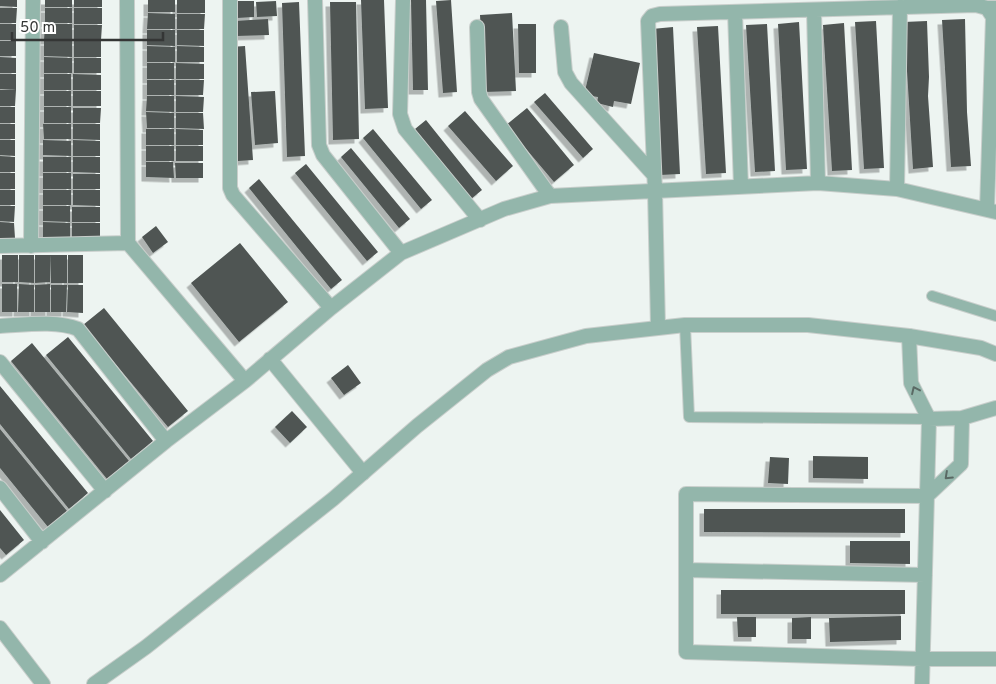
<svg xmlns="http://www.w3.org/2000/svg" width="996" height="684" font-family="Overpass,sans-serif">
<defs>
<filter id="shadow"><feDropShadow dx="-4.5" dy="4.5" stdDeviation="0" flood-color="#0004"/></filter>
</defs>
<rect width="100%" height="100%" fill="#edf4f1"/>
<path fill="#4f5553" filter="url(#shadow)" d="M0,0H17V7L0,6Z
M45,0H72V7H45Z
M74,0H102V7H74Z
M148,0H175V12H148Z
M177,0H205V13H177Z
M361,0H384L388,108L365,109Z
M411,0H426L428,90H413Z
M451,0L457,92L443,93L436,1Z
M236,1H254V17L237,18Z
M276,1L277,16L257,17L256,2Z
M299,2L305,156L287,157L282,3Z
M330,2H356L359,139L333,140Z
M0,8H17L16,23H0Z
M45,8H72V23H45Z
M74,8H102V24H74Z
M148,13L175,14V29H147Z
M512,13L516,91L484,92L480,15Z
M177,14H205L204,29H177Z
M268,19L269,35L236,36L235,21Z
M965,19L967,112L971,166L951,167L942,20Z
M876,21L884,168L864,169L855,22Z
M927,21L929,77L928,96L933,167L913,169L904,22Z
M799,22L807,169L786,170L778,24Z
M844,23L852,170L832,171L823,25Z
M0,24H16V40H0Z
M45,24H72V40H44Z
M518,24H536V73H519Z
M767,24L775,171L755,172L746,25Z
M74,25H102L101,40H74Z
M718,26L726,173L706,174L697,27Z
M673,27L680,174L660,175L652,29Z
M147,30H175V46L147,45Z
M177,30H204V46L177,45Z
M0,41H16V56H0Z
M44,41H72V57L44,56Z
M74,41H101V57H74Z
M147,46L175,47V62H147Z
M177,46L204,47V62H177Z
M245,46L253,160L238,161L230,47Z
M594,53L640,63L631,104L614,101L613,107L597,103L598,97L584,95Z
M0,57L16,58V73H0Z
M44,57L72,58V73H44Z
M74,58H101V73H74Z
M147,63H174V79H147Z
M176,63L204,64V79H176Z
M0,74H16V90L0,89Z
M44,74H71V90H44Z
M73,74L101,75V90H73Z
M147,80H174V95H147Z
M176,80H204L203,95H176Z
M0,90H16L15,106H0Z
M44,91H71V106H44Z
M73,91H101V106H73Z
M275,91L278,143L255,145L251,92Z
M545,93L593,149L583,158L534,102Z
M147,96H174V112L146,111Z
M176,96L204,97L203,112H176Z
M0,107H15V123H0Z
M44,107H71V123H44Z
M73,108H101L100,123H73Z
M527,108L574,165L554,182L506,125Z
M465,111L513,166L496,181L448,126Z
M146,112L174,113V128H147Z
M176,113H203L204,129L176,128Z
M426,120L482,190L471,199L415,129Z
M0,124H15V139H0Z
M43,124H71V139H44Z
M73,124H100V140L73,139Z
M146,129H174V145H146Z
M176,129L203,130V145H176Z
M373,129L432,200L421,209L363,138Z
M0,140H15V156L0,155Z
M43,140L71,141V156L43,155Z
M73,140L100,141V156H73Z
M146,146H174V161H146Z
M176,146H203V161H176Z
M351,148L410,219L399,228L341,157Z
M0,156L15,157V172H0Z
M43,157H71V172H43Z
M73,157H100V173L73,172Z
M146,162H173L174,178L146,177Z
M175,163H203V178H176Z
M306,164L378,252L367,261L295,173Z
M0,173H15V189H0Z
M43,173H71V189H43Z
M73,174H100V189H73Z
M259,179L342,280L331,289L249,188Z
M0,190H15V205H0Z
M43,190H71V205H43Z
M73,190H100V206L73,205Z
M0,206H15L14,222L0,221Z
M43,206H70V222L43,221Z
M72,207H100V222H72Z
M0,222L14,223L15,238H0Z
M43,222L70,223V238H43Z
M72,223H100V239L72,238Z
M156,226L168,242L153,253L142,237Z
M240,243L288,302L239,342L191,283Z
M2,255H18V282H2Z
M19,255H34V283L19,282Z
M35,255H51L50,282L35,283Z
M51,255H67V283H51Z
M68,255H83V283H68Z
M2,284H17V312H2Z
M19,284L34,285V312H18Z
M50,284V312H35V285Z
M51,285H67L66,312H51Z
M68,285H83V313L67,312Z
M104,308L188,411L168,427L83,325Z
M68,337L153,441L131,459L46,355Z
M32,343L129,461L107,479L11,361Z
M348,365L361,383L344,395L331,378Z
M0,386L88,493L69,509L0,424Z
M292,411L307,427L290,443L275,427Z
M0,429L67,511L48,527L0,468Z
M813,456L868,457V479L813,478Z
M770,457L789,458L788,484L768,483Z
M704,509H905V533L704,532Z
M0,510L24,540L6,555L0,548Z
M850,541H910V564L850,563Z
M721,590H905V614H721Z
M901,616V640L830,642L829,618Z
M737,617H756V637H738Z
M811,617V639H792V618Z"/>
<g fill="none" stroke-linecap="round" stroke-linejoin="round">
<defs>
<path id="service" d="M932,296L996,316
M685,325L689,417L929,419"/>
<path id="minor" d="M127,0L128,243L245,381
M230,0V188L233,195L331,308
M315,0L319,145L323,155L401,253
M403,0L400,114L405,129L480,220
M987,8L993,17L987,210
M814,10L818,183
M735,12L741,187
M477,27L479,92L481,99L550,196
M561,27L565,72L571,83L653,174
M897,189L900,7
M0,246L128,243
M31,246L33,0
M0,326C23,325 56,320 78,329L166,441
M658,327L655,191L648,21L652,16L660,14L976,5L987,8H996
M909,336L911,383L929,419L962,418L996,408
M270,359L363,473
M0,362L105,491
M962,418L961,464L927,496L686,494V652L922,659H996
M0,488L42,542
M686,570L925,575
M0,575L166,441L245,381L331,308L401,253L504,209L550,196L818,183L897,189L996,212
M0,628L43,684
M922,684L929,419"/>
<path id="tertiary" d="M94,684L146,647L333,499L417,426L487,370L509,357L586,336L685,325H808L909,336L981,348L996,354"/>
</defs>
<use href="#service" stroke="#c8cecb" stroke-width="12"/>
<use href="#minor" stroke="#c8cecb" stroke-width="16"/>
<use href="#tertiary" stroke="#c8cecb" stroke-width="16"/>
<use href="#service" stroke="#93b6ab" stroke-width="10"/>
<use href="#minor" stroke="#93b6ab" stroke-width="14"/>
<use href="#tertiary" stroke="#93b6ab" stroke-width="14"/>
</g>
<defs><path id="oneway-chevron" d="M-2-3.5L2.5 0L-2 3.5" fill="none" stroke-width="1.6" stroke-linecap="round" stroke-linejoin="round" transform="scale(1.25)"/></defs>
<g stroke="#5a6964">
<use href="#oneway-chevron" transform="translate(915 390) rotate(-115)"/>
<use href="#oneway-chevron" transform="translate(948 476) rotate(137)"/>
</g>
<path d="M12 32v8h151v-8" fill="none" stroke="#343635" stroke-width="2.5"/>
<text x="20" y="32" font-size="15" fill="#343635" stroke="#ffffff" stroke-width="4" paint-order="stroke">50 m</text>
</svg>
